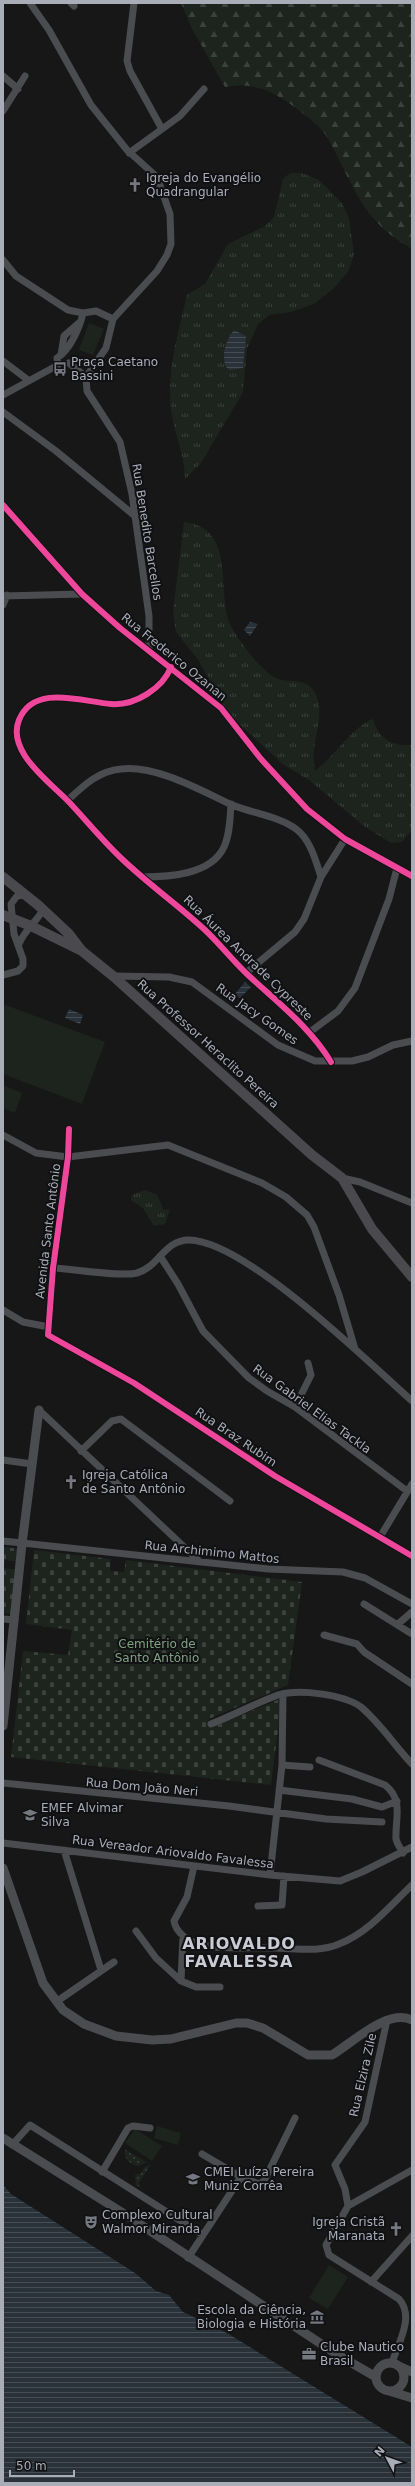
<svg xmlns="http://www.w3.org/2000/svg" width="415" height="2486" font-family="'DejaVu Sans',sans-serif">
<defs>
<pattern id="grass-tufts" width="24" height="20" patternUnits="userSpaceOnUse"><rect width="24" height="20" fill="#1d241e"/><path d="M3 7l-1-3M5 7V3M7 7l1-3M15 17l-1-3M17 17v-4M19 17l1-3" fill="none" stroke="#3b413d"/></pattern>
<pattern id="forest-firs" width="22" height="20" patternUnits="userSpaceOnUse"><rect width="22" height="20" fill="#1d241e"/><path d="M5 1l3.5 6h-7zM16 11l3.5 6h-7z" fill="#3b413d"/></pattern>
<pattern id="cemetery-stones" width="16" height="16" patternUnits="userSpaceOnUse"><rect width="16" height="16" fill="#1d241e"/><path d="M2 7V4a2 2 0 0 1 4 0v3zM10 15v-3a2 2 0 0 1 4 0v3z" fill="#3b413d"/></pattern>
<pattern id="garden-dots" width="8" height="8" patternUnits="userSpaceOnUse"><rect width="8" height="8" fill="#1d241e"/><path d="M2 2h.1M6 6h.1" fill="none" stroke="#3b413d" stroke-width="1.8" stroke-linecap="round"/></pattern>
<pattern id="water-rules" width="6" height="5" patternUnits="userSpaceOnUse"><rect width="6" height="5" fill="#2a3239"/><path d="M0 2.5h6" fill="none" stroke="#464d54"/></pattern>
</defs>
<rect width="100%" height="100%" fill="#171717"/>
<path fill="url(#grass-tufts)" d="M290,173H302L319,180L342,203L349,218L354,254L348,272L333,289L314,304L291,312L269,315L258,324L247,349L243,392L201,463L185,479C185,457 176,438 172,416C165,375 178,335 187,295L205,284L228,244L265,226L274,217L283,179Z
M184,522C239,528 214,595 232,628C239,641 262,672 276,678C289,684 304,676 314,691C325,709 316,730 314,750C313,756 314,764 315,771C334,757 353,726 373,719C377,738 394,747 412,745V830L402,842L391,843L364,826L309,780L284,765L229,715L199,661L176,632L173,611Z
M145,1190L157,1195L164,1210L170,1209L165,1224L154,1226L143,1208L131,1200L132,1195Z"/>
<path fill="url(#forest-firs)" d="M181,3H412V249C399,241 386,233 376,221C354,197 343,164 327,137C320,126 310,119 300,111C276,93 257,81 225,87L191,27Z"/>
<path fill="url(#cemetery-stones)" d="M3,1547L22,1549L21,1562L5,1560L4,1568L20,1570L14,1615L3,1613Z
M34,1550L111,1559L110,1571L124,1572L126,1560L302,1582L288,1685L209,1719L211,1728L282,1698L271,1785L11,1757L23,1651L68,1655L72,1630L26,1624Z"/>
<path fill="url(#garden-dots)" d="M125,2150H126L146,2162L139,2166C130,2165 124,2159 125,2150Z
M150,2165L139,2183L140,2187L136,2185L135,2175L141,2173L145,2167Z"/>
<path fill="#1d241e" d="M89,323L104,329L93,355L79,350Z
M3,1004L105,1042L82,1104L3,1074Z
M3,1085L22,1093L15,1113L3,1108Z
M157,2126L181,2133L178,2145L154,2138Z
M135,2129L162,2146L152,2161L125,2143Z
M329,2265L348,2277L328,2309L309,2298Z"/>
<path fill="url(#water-rules)" d="M234,330L246,336L243,368L230,370L226,367C221,354 226,341 234,330Z
M250,622L258,624L250,636L244,630Z
M245,982L251,987L240,998L235,994Z
M69,1009L83,1015L80,1024L65,1018Z
M3,2185L11,2194L135,2273L156,2291L169,2295L183,2312L227,2333L412,2447V2483H3Z"/>
<g fill="none" stroke-linecap="round" stroke-linejoin="round">
<path stroke="#4b4c50" stroke-width="7" d="M71,3L74,6
M134,3L127,61L130,71L162,129
M3,76L18,89
M3,111L25,76
M129,153L180,116L204,89
M3,260L16,276L68,310L83,313L96,311L113,319L157,271L167,255L171,244L170,214L157,177L127,150L91,105L49,30L30,3
M61,355L64,336L79,323
M3,361L28,380
M69,363L86,377L87,391L120,442L132,494L149,616V650
M58,365L57,358C70,350 80,327 83,313
M86,377L106,348L113,319
M3,395L58,365
M3,412L56,451L135,516
M3,505L82,594L120,628L221,708L261,759L307,809L345,839L412,876
M3,596L82,594
M3,605L7,595
M171,667C163,688 135,706 111,704C83,702 34,683 19,720C14,732 18,745 25,756C36,773 54,787 68,801C86,820 102,840 121,858C148,884 178,905 205,930C220,944 233,961 248,975C277,1002 310,1027 331,1062
M67,801C83,786 98,771 121,769C156,765 200,790 230,804C250,813 279,816 296,829C310,839 316,861 321,877
M142,877C168,877 211,875 224,847C230,834 230,818 231,804
M19,944C24,931 36,922 43,910
M246,973L295,932L304,919L321,877L345,839
M3,975L18,971L23,966V959L14,934L11,904L17,896L25,895
M113,976L169,977L192,982L278,1045L315,1061H352L368,1057L393,1045L412,1041
M310,1032L338,1011L355,988L389,899L397,868
M69,1129L68,1157L53,1268L48,1335L134,1383L275,1476L412,1556
M3,1135L36,1153L68,1157L168,1145L262,1183L286,1197L307,1215L314,1227L339,1295L355,1349
M342,1178L360,1182L412,1203
M160,1256L178,1284L203,1331L249,1378L267,1391L295,1407L407,1491
M53,1268C74,1269 119,1277 137,1273C159,1267 164,1240 189,1240C246,1241 368,1362 412,1401
M3,1310L23,1322L49,1327
M295,1407L311,1375L308,1363
M39,1410L200,1562
M81,1451L112,1421L121,1419L230,1501
M3,1460L32,1464
M380,1537L412,1484
M3,1541L268,1569L343,1572L365,1578L412,1604
M364,1604L412,1634
M3,1619L15,1620
M398,1624L412,1612
M324,1635L357,1644L364,1652L412,1684
M211,1724C234,1715 256,1703 278,1695C299,1689 343,1694 361,1707C380,1723 395,1746 412,1764
M319,1760L385,1785C404,1800 395,1818 396,1839C397,1844 401,1849 403,1853
M282,1765L310,1767
M3,1783L229,1806L326,1819L382,1822
M279,1790L352,1799L382,1807L397,1801
M3,1843L270,1875L340,1881L362,1872L412,1847
M64,1850L101,1970
M194,1866L187,1897L174,1921C176,1933 188,1941 199,1944C223,1950 249,1947 273,1948C295,1948 318,1953 339,1944C368,1933 390,1906 412,1885
M270,1875L282,1765L283,1694
M258,1906L282,1905L284,1876
M136,1931L156,1958L181,1981L183,1936
M181,1981L196,1987H220
M56,2002L114,1962
M387,2020L365,2122L335,2165L345,2189L348,2206L326,2245L329,2255L399,2299C415,2317 398,2343 392,2363
M12,2145L30,2125L203,2235
M202,2154L241,2177
M102,2172L128,2128L133,2126L150,2128
M348,2206L412,2170
M188,2258L241,2177L259,2184L264,2181L295,2118
M371,2282L412,2236"/>
<path stroke="#4b4c50" stroke-width="9" d="M3,1726L22,1544L39,1410
M3,1868L43,1983L63,2010L84,2024L116,2036L152,2040L171,2039L236,2023H247L263,2028L308,2055H332C352,2043 388,2008 412,2020
M3,2138L123,2213L338,2355L376,2377
M376 2377a14 14 0 1 1 28 0a14 14 0 1 1-28 0Z
M399,2366L412,2372
M389,2391L412,2398"/>
<path stroke="#4a4a4e" stroke-width="10" d="M3,877L38,905L69,934L82,951L113,976L312,1155L342,1178L372,1229L412,1277
M3,915L31,926L80,950"/>
<defs>
<path id="cycleway" d="M3,505L82,594L120,628L221,708L261,759L307,809L345,839L412,876
M171,667C163,688 135,706 111,704C83,702 34,683 19,720C14,732 18,745 25,756C36,773 54,787 68,801C86,820 102,840 121,858C148,884 178,905 205,930C220,944 233,961 248,975C277,1002 310,1027 331,1062
M69,1129L68,1157L53,1268L48,1335L134,1383L275,1476L412,1556"/>
</defs>
<use href="#cycleway" stroke="#111113" stroke-width="8"/>
<use href="#cycleway" stroke="#ed469a" stroke-width="6"/>
</g>
<defs>
<symbol id="church-bare" viewBox="-9 -9 18 18"><path d="M-1.2-6h2.4v3.5h3.3v2.4h-3.3V6h-2.4V-.1h-3.3v-2.4h3.3Z" fill="#757880" stroke="#111113" stroke-width="2.5" paint-order="stroke"/></symbol>
<symbol id="bus-bare" viewBox="-9 -9 18 18"><path d="M-5-6H5V4H4V6H2V4H-2V6H-4V4H-5ZM-3.5-4V0h7V-4ZM-3.5 1.2v1.5H-2V1.2ZM2 1.2v1.5H3.5V1.2Z" fill="#757880" stroke="#111113" stroke-width="2.5" paint-order="stroke"/></symbol>
<symbol id="school-bare" viewBox="-9 -9 18 18"><path d="M0-5L7-2L0 1L-7-2ZM-4 1L0 2.5L4 1V4Q0 6-4 4Z" fill="#757880" stroke="#111113" stroke-width="2.5" paint-order="stroke"/></symbol>
<symbol id="theatre-bare" viewBox="-9 -9 18 18"><path d="M-5-5.5Q0-4 5-5.5V0Q5 5 0 6Q-5 5-5 0ZM-3.3-2.5H-1v1.5H-3.3ZM1-2.5H3.3v1.5H1ZM-2.8 1Q0 5.5 2.8 1Z" fill="#757880" stroke="#111113" stroke-width="2.5" paint-order="stroke"/></symbol>
<symbol id="museum-bare" viewBox="-9 -9 18 18"><path d="M0-6L6-3V-2H-6V-3ZM-5-1h2V3h-2ZM-1-1h2V3h-2ZM3-1h2V3H3ZM-6 4H6V6H-6Z" fill="#757880" stroke="#111113" stroke-width="2.5" paint-order="stroke"/></symbol>
<symbol id="office-bare" viewBox="-9 -9 18 18"><path d="M-6-3h4V-5.5h4V-3h4V5H-6ZM-1-4.5V-3h2v-1.5ZM-6 0V1H6V0Z" fill="#757880" stroke="#111113" stroke-width="2.5" paint-order="stroke"/></symbol>
</defs>
<g fill-rule="evenodd">
<use href="#church-bare" x="125" y="175" width="20" height="20"/>
<use href="#bus-bare" x="50" y="359" width="20" height="20"/>
<use href="#church-bare" x="61" y="1472" width="20" height="20"/>
<use href="#school-bare" x="20" y="1805" width="20" height="20"/>
<use href="#school-bare" x="183" y="2169" width="20" height="20"/>
<use href="#theatre-bare" x="81" y="2212" width="20" height="20"/>
<use href="#church-bare" x="386" y="2219" width="20" height="20"/>
<use href="#museum-bare" x="307" y="2307" width="20" height="20"/>
<use href="#office-bare" x="299" y="2344" width="20" height="20"/>
</g>
<g text-anchor="middle" dominant-baseline="central" stroke-width="4" stroke-linejoin="round" paint-order="stroke">
<g font-size="12" fill="#a8adb8" stroke="#111113" text-anchor="start">
<text x="146" y="178">Igreja do Evangélio<tspan x="146" dy="14">Quadrangular</tspan></text>
<text x="71" y="362">Praça Caetano<tspan x="71" dy="14">Bassini</tspan></text>
<text x="82" y="1475">Igreja Católica<tspan x="82" dy="14">de Santo Antônio</tspan></text>
<text x="41" y="1808">EMEF Alvimar<tspan x="41" dy="14">Silva</tspan></text>
<text x="204" y="2172">CMEI Luíza Pereira<tspan x="204" dy="14">Muniz Corrêa</tspan></text>
<text x="102" y="2215">Complexo Cultural<tspan x="102" dy="14">Walmor Miranda</tspan></text>
<text x="385" y="2222" text-anchor="end">Igreja Cristã<tspan x="385" dy="14">Maranata</tspan></text>
<text x="306" y="2310" text-anchor="end">Escola da Ciência,<tspan x="306" dy="14">Biologia e História</tspan></text>
<text x="320" y="2347">Clube Nautico<tspan x="320" dy="14">Brasil</tspan></text>
</g>
<g font-size="12" fill="#a8adb8" stroke="#111113">
<text transform="translate(147 532) rotate(81)">Rua Benedito Barcellos</text>
<text transform="translate(174 657) rotate(39)">Rua Frederico Ozanan</text>
<text transform="translate(248 958) rotate(44)">Rua Áurea Andrade Cypreste</text>
<text transform="translate(257 1014) rotate(35)">Rua Jacy Gomes</text>
<text transform="translate(208 1044) rotate(42)">Rua Professor Heraclito Pereira</text>
<text transform="translate(48 1231) rotate(-83)">Avenida Santo Antônio</text>
<text transform="translate(312 1409) rotate(36)">Rua Gabriel Elias Tackla</text>
<text transform="translate(236 1437) rotate(34)">Rua Braz Rubim</text>
<text transform="translate(212 1552) rotate(6)">Rua Archimimo Mattos</text>
<text transform="translate(142 1787) rotate(5)">Rua Dom João Neri</text>
<text transform="translate(173 1852) rotate(7)">Rua Vereador Ariovaldo Favalessa</text>
<text transform="translate(363 2075) rotate(-77)">Rua Elzira Zile</text>
</g>
<g font-size="12" fill="#7fa381" stroke="#111113">
<text x="157" y="1644">Cemitério de<tspan x="157" dy="14">Santo Antônio</tspan></text>
</g>
<g font-size="16" font-weight="bold" letter-spacing="1" fill="#c9ccd4" stroke="#111113">
<text x="239" y="1943">ARIOVALDO<tspan x="239" dy="18">FAVALESSA</tspan></text>
</g>
</g>
<rect width="415" height="2486" fill="none" stroke="#a8adb8" stroke-width="8"/>
<g transform="translate(387 2458) rotate(311)" stroke="#111113" stroke-width="3" paint-order="stroke">
<path d="M0-3L7 15L0 10L-7 15Z" fill="#a8adb8"/>
<text y="-6" font-size="11" font-weight="bold" text-anchor="middle" fill="#a8adb8">N</text>
</g>
<path d="M10 2470v6h64v-6" fill="none" stroke="#a8adb8" stroke-width="2"/>
<text x="16" y="2470" font-size="12" fill="#a8adb8" stroke="#111113" stroke-width="3" paint-order="stroke">50 m</text>
</svg>
